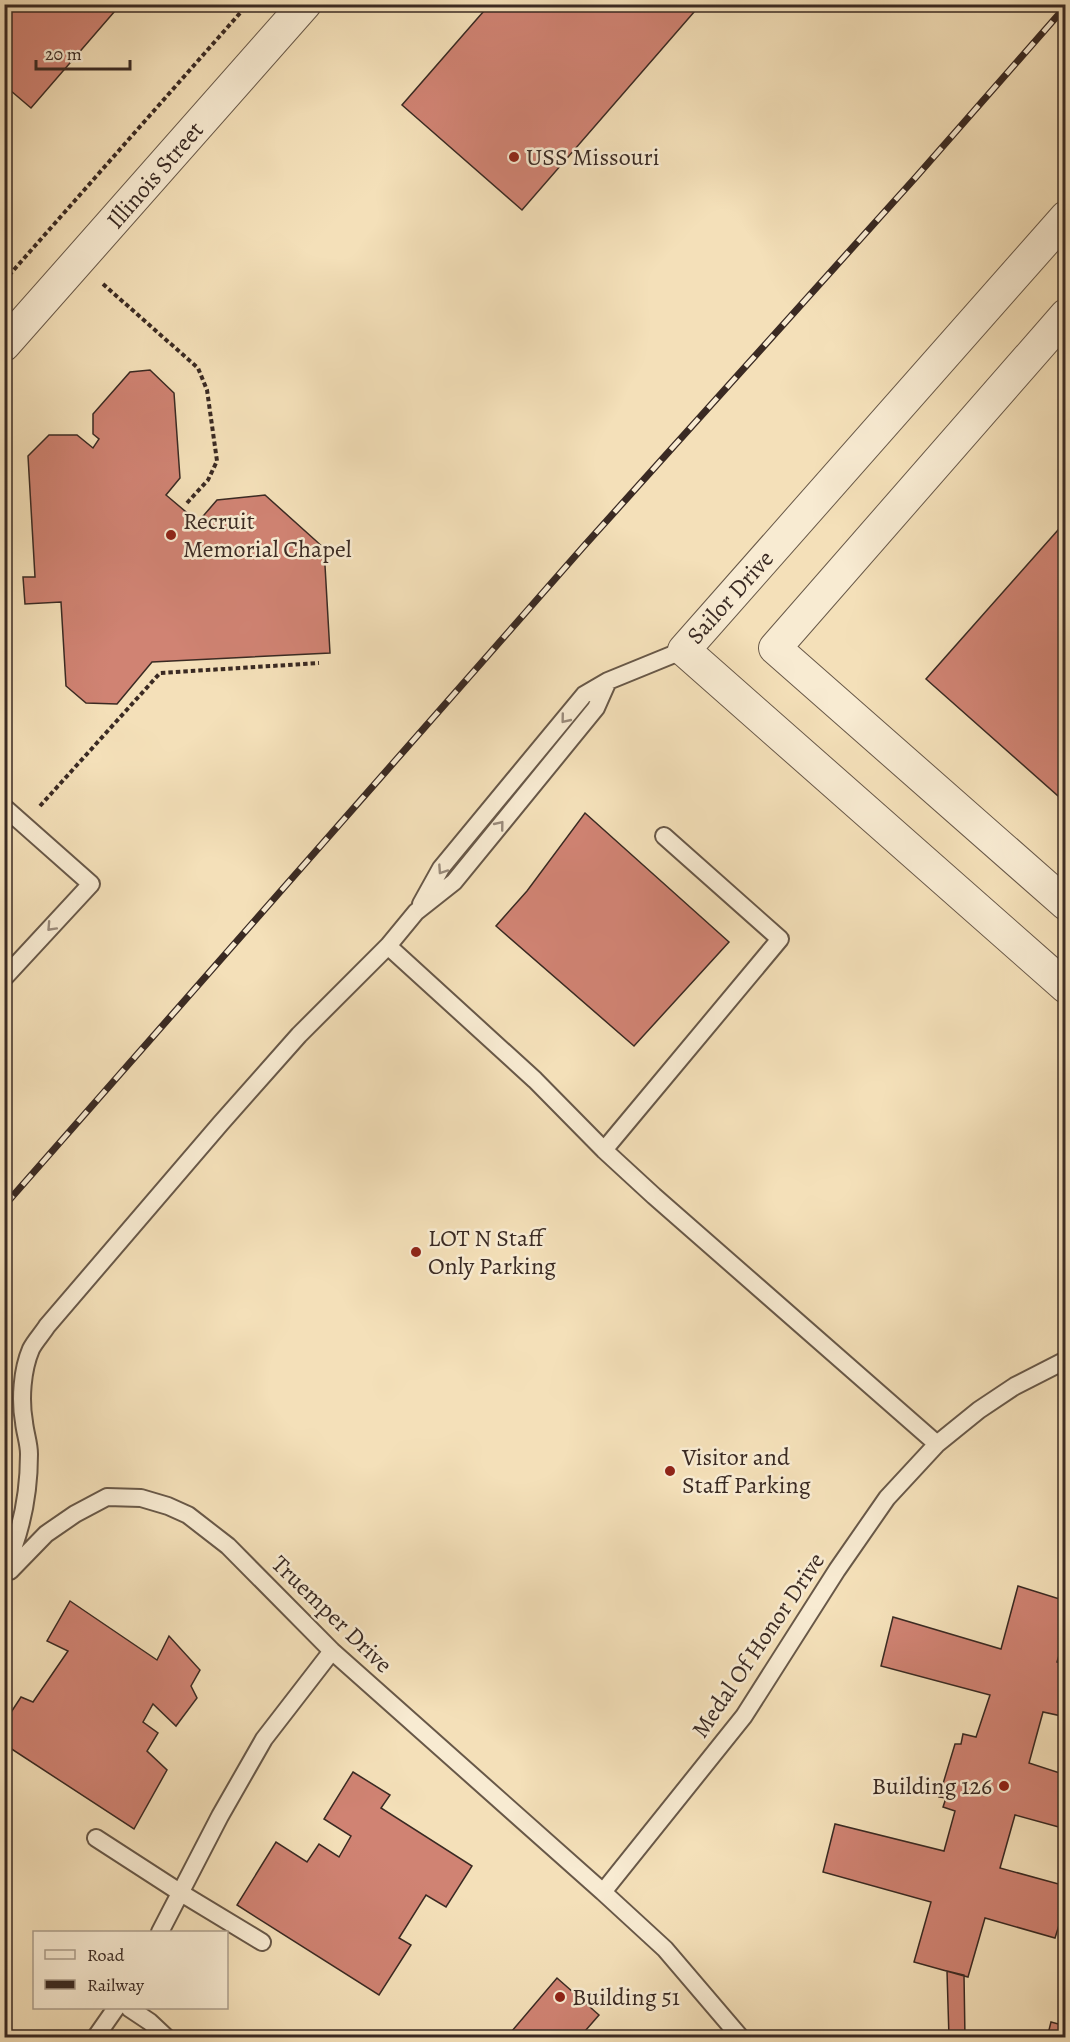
<svg xmlns="http://www.w3.org/2000/svg" width="1070" height="2042" font-family="Alegreya,serif">
<rect width="100%" height="100%" fill="#f4e0b9"/>
<filter id="stains"><feTurbulence type="fractalNoise" baseFrequency=".00333" numOctaves="4"/><feColorMatrix values="0 0 0 0 .2 0 0 0 0 .09 0 0 0 0 .02 0 0 0 .5 -.17"/></filter>
<radialGradient id="worn" r=".72"><stop offset=".6" stop-color="#630" stop-opacity="0"/><stop offset="1" stop-color="#630" stop-opacity=".3"/></radialGradient>
<path fill="#d08373" stroke="#3a2a23" stroke-width="1.5" d="M4,4H121L31,108L4,85Z
M490,4H701L522,210L402,105Z
M150,370L174,393L180,478L166,495L198,522L217,500L265,495L324,548L330,653L152,662L117,704L86,703L66,686L61,602L25,604L23,577H35L28,456L49,435H77L93,448L99,439L93,434V414L130,372Z
M1066,521V803L926,679Z
M585,813L729,942L634,1046L496,926L527,891Z
M1018,1586L1066,1601V1632L1057,1662L1066,1665V1717L1043,1712L1029,1763L1066,1775V1829L1015,1815L1000,1868L1066,1886V1903L1055,1938L985,1918L968,1977L914,1962L931,1902L823,1872L835,1824L944,1851L955,1811L943,1807L946,1798L939,1797L955,1744H961L963,1734L976,1737L990,1695L881,1666L893,1617L1001,1649Z
M70,1601L157,1660L169,1636L200,1670L191,1686L197,1698L176,1726L153,1704L143,1722L158,1733L147,1751L167,1770L134,1829L4,1744V1723L21,1697L33,1702L68,1651L47,1641Z
M353,1772L390,1795L381,1808L472,1866L446,1907L426,1895L399,1938L411,1945L379,1995L237,1905L276,1842L307,1862L319,1844L339,1857L351,1836L324,1819Z
M947,1971L964,1975L965,2038H949Z
M557,1978L599,2015L579,2038H506Z
M1051,2022L1066,2026V2038H1047Z"/>
<g fill="none" stroke-linecap="round" stroke-linejoin="round">
<defs>
<path id="lane" d="M4,807L91,884L4,978
M421,904L441,868L584,695L608,681L684,650
M388,946L535,1080L604,1150L654,1196L937,1444
M604,1150L780,939L664,836
M4,1570C21,1534 29,1494 29,1454C29,1443 25,1433 24,1422C20,1400 22,1370 31,1349C35,1341 42,1334 47,1326L221,1123L299,1035L388,946L416,912L454,882L596,708L608,681
M10,1571L46,1534L75,1514L107,1497L141,1498L168,1506L188,1515L228,1546L332,1651L603,1892
M96,1838L181,1893L262,1942
M160,1932L220,1816L264,1739L332,1651
M129,2008L150,2022L167,2038
M95,2038L116,2008
M741,2038L665,1949L603,1892L744,1716L837,1570L887,1498L937,1444L979,1410L1015,1386L1066,1360"/>
<path id="street" d="M1066,217L684,650L1066,987
M1066,315L775,648L1066,904
M4,345L305,4"/>
</defs>
<use href="#lane" stroke="#685848" stroke-width="20"/>
<use href="#street" stroke="#685848" stroke-width="34"/>
<path stroke="#3a2a23" stroke-width="4" stroke-dasharray="4.5 3" stroke-linecap="butt" d="M4,281L248,4
M103,284L198,368L207,390L217,461L208,480L187,503
M40,806L160,673L319,663"/>
<use href="#lane" stroke="#f8ebd2" stroke-width="16"/>
<use href="#street" stroke="#f8ebd2" stroke-width="32"/>
<defs>
<path id="rail" d="M4,1206L584,546L916,177L1066,6"/>
</defs>
<use href="#rail" stroke="#3a2a23" stroke-width="7"/>
<use href="#rail" stroke="#f8ebd2" stroke-width="4.5" stroke-dasharray="14" stroke-linecap="butt"/>
</g>
<defs><path id="oneway-chevron" d="M-2-3.5L2.5 0L-2 3.5" fill="none" stroke-width="1.6" stroke-linecap="round" stroke-linejoin="round" transform="scale(1.5)"/></defs>
<g stroke="#998a7a">
<use href="#oneway-chevron" transform="translate(565 719) rotate(129)"/>
<use href="#oneway-chevron" transform="translate(500 825) rotate(-51)"/>
<use href="#oneway-chevron" transform="translate(442 870) rotate(124)"/>
<use href="#oneway-chevron" transform="translate(51 927) rotate(133)"/>
</g>
<g fill="#8f2418" stroke="#f8ebd2" stroke-width="2">
<circle cx="514" cy="157" r="6"/>
<circle cx="171" cy="535" r="6"/>
<circle cx="416" cy="1252" r="6"/>
<circle cx="670" cy="1471" r="6"/>
<circle cx="1004" cy="1786" r="6"/>
<circle cx="560" cy="1997" r="6"/>
</g>
<g text-anchor="middle" dominant-baseline="central" stroke-width="5" stroke-linejoin="round" paint-order="stroke">
<g font-size="24" fill="#3a2a23" stroke="#f8ebd2" text-anchor="start">
<text x="526" y="157">USS Missouri</text>
<text x="183" y="521">Recruit<tspan x="183" dy="28">Memorial Chapel</tspan></text>
<text x="428" y="1238">LOT N Staff<tspan x="428" dy="28">Only Parking</tspan></text>
<text x="682" y="1457">Visitor and<tspan x="682" dy="28">Staff Parking</tspan></text>
<text x="992" y="1786" text-anchor="end">Building 126</text>
<text x="572" y="1997">Building 51</text>
</g>
<g font-size="24" fill="#3a2a23" stroke="#f8ebd2">
<text transform="translate(155 175) rotate(-49)">Illinois Street</text>
<text transform="translate(730 597) rotate(-48)">Sailor Drive</text>
<text transform="translate(332 1614) rotate(44)">Truemper Drive</text>
<text transform="translate(758 1645) rotate(-56)">Medal Of Honor Drive</text>
</g>
</g>
<rect width="1070" height="2042" fill="none" stroke="#f4e0b9" stroke-width="24"/>
<rect x="6" y="6" width="1058" height="2030" fill="none" stroke="#3a2a23" stroke-width="3"/>
<rect x="12" y="12" width="1046" height="2018" fill="none" stroke="#3a2a23" stroke-width="1.5"/>
<rect x="33" y="1931" width="195" height="78" fill="#f8ebd2" stroke="#ac9e8c" stroke-width="1.5"/>
<rect x="45" y="1950" width="30" height="9" fill="#f8ebd2" stroke="#ac9e8c" stroke-width="1.5"/>
<text x="87" y="1961" font-size="18" fill="#3a2a23">Road</text>
<rect x="45" y="1980" width="30" height="9" fill="#3a2a23" stroke="#ac9e8c" stroke-width="1.5"/>
<text x="87" y="1991" font-size="18" fill="#3a2a23">Railway</text>
<path d="M36 60v9h94v-9" fill="none" stroke="#3a2a23" stroke-width="3"/>
<text x="45" y="60" font-size="18" fill="#3a2a23" stroke="#f8ebd2" stroke-width="4.5" paint-order="stroke">20 m</text>
<rect width="100%" height="100%" filter="url(#stains)"/>
<rect width="100%" height="100%" fill="url(#worn)"/>
</svg>
